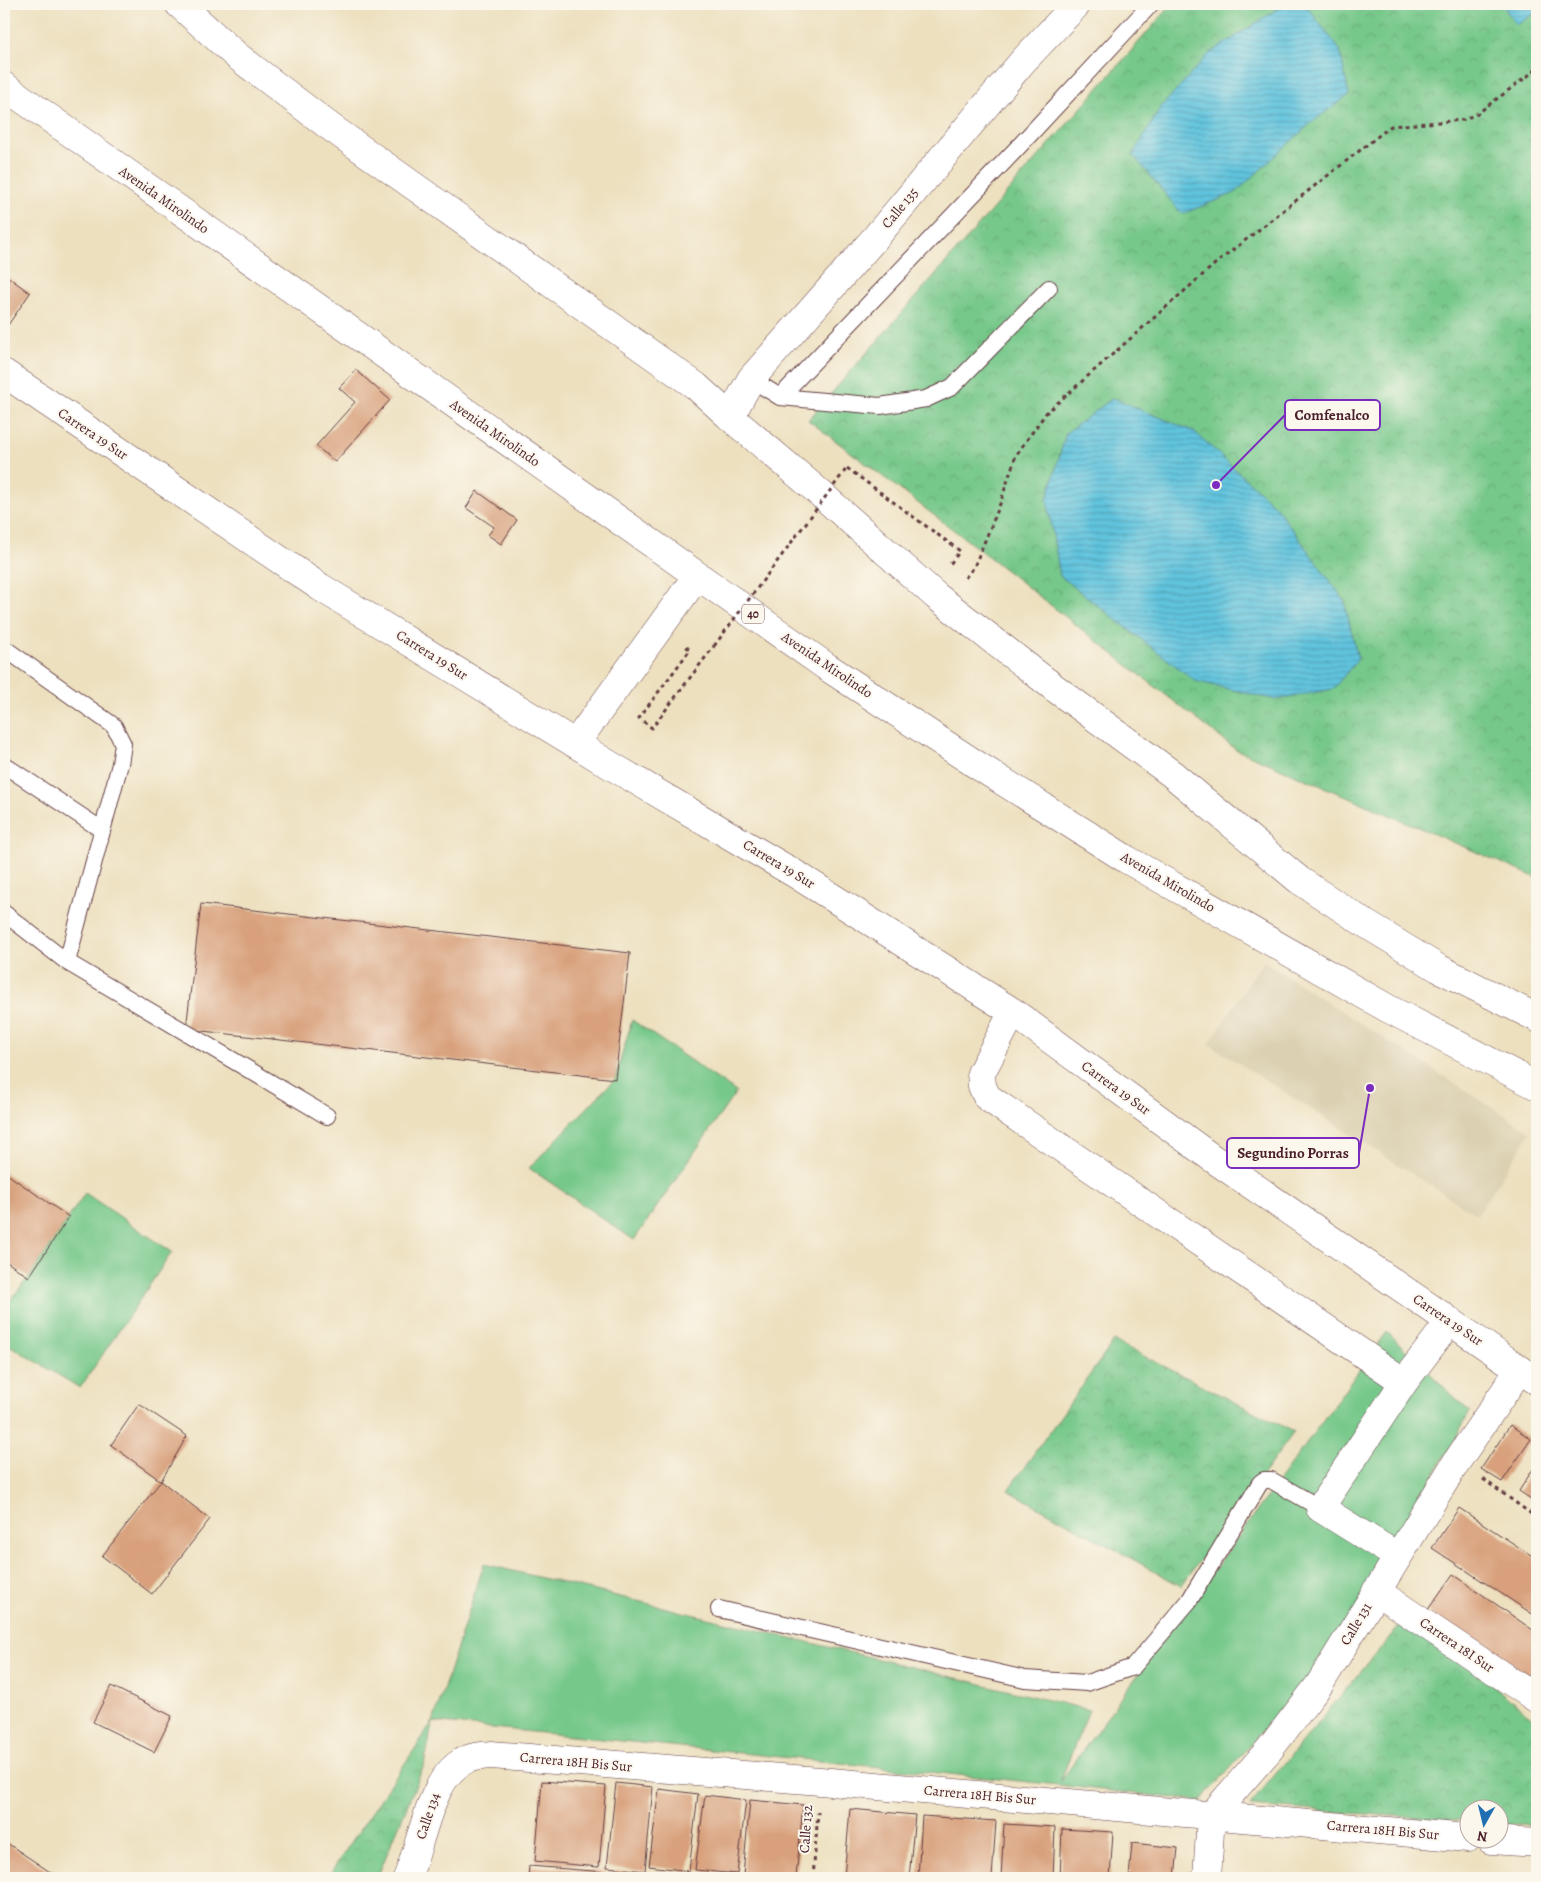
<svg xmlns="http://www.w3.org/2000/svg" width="1541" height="1882" font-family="Alegreya,serif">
<defs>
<pattern id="park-crowns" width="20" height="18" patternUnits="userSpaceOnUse" patternTransform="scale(1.25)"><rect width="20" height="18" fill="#76c88a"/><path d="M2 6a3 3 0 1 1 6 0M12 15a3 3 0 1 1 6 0" fill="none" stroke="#68ab77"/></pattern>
<pattern id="water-rules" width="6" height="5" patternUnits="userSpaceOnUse" patternTransform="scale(1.25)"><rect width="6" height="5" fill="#60c4de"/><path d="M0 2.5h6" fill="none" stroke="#519fb4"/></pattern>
</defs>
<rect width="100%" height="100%" fill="#fbf7ec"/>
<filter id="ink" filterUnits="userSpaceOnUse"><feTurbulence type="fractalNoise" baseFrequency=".02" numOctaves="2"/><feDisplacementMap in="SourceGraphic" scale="10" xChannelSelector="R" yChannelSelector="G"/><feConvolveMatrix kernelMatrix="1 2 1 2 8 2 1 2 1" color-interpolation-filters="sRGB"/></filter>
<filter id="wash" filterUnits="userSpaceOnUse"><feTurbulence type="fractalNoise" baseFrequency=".0096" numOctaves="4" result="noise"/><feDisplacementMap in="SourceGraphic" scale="20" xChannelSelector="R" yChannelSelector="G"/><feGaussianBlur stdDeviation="1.12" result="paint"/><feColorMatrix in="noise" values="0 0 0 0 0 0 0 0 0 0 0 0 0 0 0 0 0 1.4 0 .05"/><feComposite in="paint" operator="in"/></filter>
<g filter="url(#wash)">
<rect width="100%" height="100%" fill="#ede0bf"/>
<path fill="#dbd0b1" d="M1263,961L1531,1132L1477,1215L1209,1044Z"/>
<path fill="#76c88a" stroke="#60745a" d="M632,1020L736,1092L634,1240L529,1168L615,1079Z
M85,1193L172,1252L80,1388L4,1342V1308L29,1277Z
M1387,1332L1470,1412L1338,1644L1201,1801L1058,1785L433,1722L484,1564L1089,1710L1060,1782Z"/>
<path fill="url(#park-crowns)" stroke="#60745a" d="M1172,4H1537V878L1235,749L980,550L808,420Z
M1114,1341L1294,1432L1181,1586L1008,1490Z
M1408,1615L1537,1722V1826L1499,1824L1498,1810H1468V1821L1249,1806Z
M433,1722L424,1765L377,1878H327Z"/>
<path fill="url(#water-rules)" stroke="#557284" d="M1285,4H1305L1340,50L1349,95L1311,123L1235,193L1182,214L1133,155L1161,107L1209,54Z
M1502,4H1537V12L1516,25Z
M1113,398L1195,432L1276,507L1344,600L1358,659L1333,689L1276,700L1195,681L1060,576L1047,500L1066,433Z"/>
<g id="blocks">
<path fill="#d8a07c" d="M4,274L30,293L8,325L4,322Z
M356,370L390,400L335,462L316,446L355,402L339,388Z
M477,491L517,520L501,544L488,535L494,527L466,508Z
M201,904L630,953L615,1079L186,1029Z
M4,1172L69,1217L29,1277L4,1260Z
M139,1404L187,1436L161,1481L210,1519L152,1594L102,1556L161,1481L111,1445Z
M1510,1425L1531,1439L1502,1482L1481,1469Z
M1537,1463V1503L1519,1491Z
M1459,1508L1537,1559V1617L1432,1548Z
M1453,1574L1537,1633V1688L1427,1611Z
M111,1686L172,1716L154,1752L93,1722Z
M542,1781L606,1786L599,1867L535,1861Z
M616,1783L653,1787L645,1871L607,1867Z
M659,1789L698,1794L689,1871L649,1866Z
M705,1795L746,1800L737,1874L695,1870Z
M750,1800L803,1805L796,1878L743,1875Z
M850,1809L915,1815L909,1878H844Z
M922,1816L996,1821L992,1878H918Z
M1004,1824L1055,1827L1053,1878H1001Z
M1062,1829L1113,1832L1110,1878H1060Z
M4,1841L59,1878H4Z
M1132,1843L1178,1848L1175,1878H1129Z
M529,1866L606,1872V1878H528Z
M615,1871L675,1876V1878H614Z
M682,1875L698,1877V1878H681Z"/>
</g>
</g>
<g filter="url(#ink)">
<use href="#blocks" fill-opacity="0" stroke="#623c41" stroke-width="1"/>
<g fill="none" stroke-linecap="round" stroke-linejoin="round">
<defs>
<path id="lane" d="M751,379L780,397L1022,143L1151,4
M780,397L880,406L926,399L952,387L1049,288
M4,648L114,726L123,744L120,764L67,962L4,913
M4,765L102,830
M67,962L327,1116
M719,1609L1025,1679L1087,1683L1133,1667L1189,1601L1260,1483L1264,1480H1271L1320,1508"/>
<path id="street" d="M4,373L320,587L610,765L797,875L1013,1012L1212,1158L1537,1381
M730,417L751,379L875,238L1023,61L1077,4
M575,744L697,576
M1013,1012L981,1073L982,1086L987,1097L1404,1382
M1397,1556L1320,1508L1404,1382L1450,1321
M1376,1591L1537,1699
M1491,1840L1537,1843
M407,1878C422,1844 430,1773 468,1759C475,1756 484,1756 491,1755L820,1781L1468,1838
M1207,1878L1211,1816L1269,1750L1319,1685L1457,1461L1520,1369"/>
<path id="primary" d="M179,4L237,56L329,126L696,386L730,417L814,488L936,596L1056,689L1172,774L1299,880L1366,924L1438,968L1537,1018
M4,86L827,667L977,765L1126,859L1387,1008L1537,1086"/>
</defs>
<use href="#lane" stroke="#623c41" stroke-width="18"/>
<use href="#street" stroke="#623c41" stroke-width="29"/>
<use href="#primary" stroke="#623c41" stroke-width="29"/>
<path stroke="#623c41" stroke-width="3" stroke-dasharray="4 4" stroke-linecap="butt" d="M847,468L960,551L950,564
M965,578L974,567L999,507L1016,455L1046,413L1215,264L1391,126L1463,120L1478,113L1537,69
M686,646L690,650L639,718L652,728L714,646
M1483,1479L1537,1518
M813,1878L818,1812"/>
<use href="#lane" stroke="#fff" stroke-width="16"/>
<use href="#street" stroke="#fff" stroke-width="28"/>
<use href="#primary" stroke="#fff" stroke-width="28"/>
<path stroke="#623c41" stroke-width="3" stroke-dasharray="4 4" stroke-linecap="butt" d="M714,646L847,468"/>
</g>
</g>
<g text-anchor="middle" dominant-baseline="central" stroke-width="4" stroke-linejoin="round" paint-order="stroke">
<rect fill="#fbf7ec" stroke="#7f6065" stroke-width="1" x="742" y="604.5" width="22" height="19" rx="4"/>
<g font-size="12" font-weight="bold" fill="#4a1f2b">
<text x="753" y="614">40</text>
</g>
<g font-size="14" fill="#4a1f2b" stroke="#fbf7ec">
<text transform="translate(164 200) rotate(35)">Avenida Mirolindo</text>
<text transform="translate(900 208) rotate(-50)">Calle 135</text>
<text transform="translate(495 433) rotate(35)">Avenida Mirolindo</text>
<text transform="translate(93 434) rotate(34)">Carrera 19 Sur</text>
<text transform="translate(432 655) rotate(32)">Carrera 19 Sur</text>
<text transform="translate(827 665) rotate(34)">Avenida Mirolindo</text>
<text transform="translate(779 864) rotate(31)">Carrera 19 Sur</text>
<text transform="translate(1168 882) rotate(30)">Avenida Mirolindo</text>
<text transform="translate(1116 1088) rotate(36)">Carrera 19 Sur</text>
<text transform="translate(1448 1320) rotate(34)">Carrera 19 Sur</text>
<text transform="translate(1356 1624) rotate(-59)">Calle 131</text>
<text transform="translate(1457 1645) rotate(34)">Carrera 18I Sur</text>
<text transform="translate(576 1762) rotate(5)">Carrera 18H Bis Sur</text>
<text transform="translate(980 1795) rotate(5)">Carrera 18H Bis Sur</text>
<text transform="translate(428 1816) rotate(-71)">Calle 134</text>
<text transform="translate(806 1829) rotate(-86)">Calle 132</text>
<text transform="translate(1383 1830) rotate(5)">Carrera 18H Bis Sur</text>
</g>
</g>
<path fill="none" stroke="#7b2cbf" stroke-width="2" d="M1216 485L1285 415M1370 1088L1359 1153"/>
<g fill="#7b2cbf" stroke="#fbf7ec" stroke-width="2">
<circle cx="1216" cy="485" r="5"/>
<circle cx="1370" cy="1088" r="5"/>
</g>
<g fill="#fbf7ec" stroke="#7b2cbf" stroke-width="2">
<rect x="1285" y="400" width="95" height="30" rx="5"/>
<rect x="1227" y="1138" width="132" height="30" rx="5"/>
</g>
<g font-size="15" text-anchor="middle" font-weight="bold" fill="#4a1f2b">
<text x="1332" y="420">Comfenalco</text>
<text x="1293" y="1158">Segundino Porras</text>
</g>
<rect width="1541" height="1882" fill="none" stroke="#fbf7ec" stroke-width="20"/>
<g transform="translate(1484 1824) rotate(188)"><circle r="24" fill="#fbf7ec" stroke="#b4a19f"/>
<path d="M0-4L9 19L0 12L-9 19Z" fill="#1f6fb2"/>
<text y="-8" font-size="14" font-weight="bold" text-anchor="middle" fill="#4a1f2b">N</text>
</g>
</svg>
